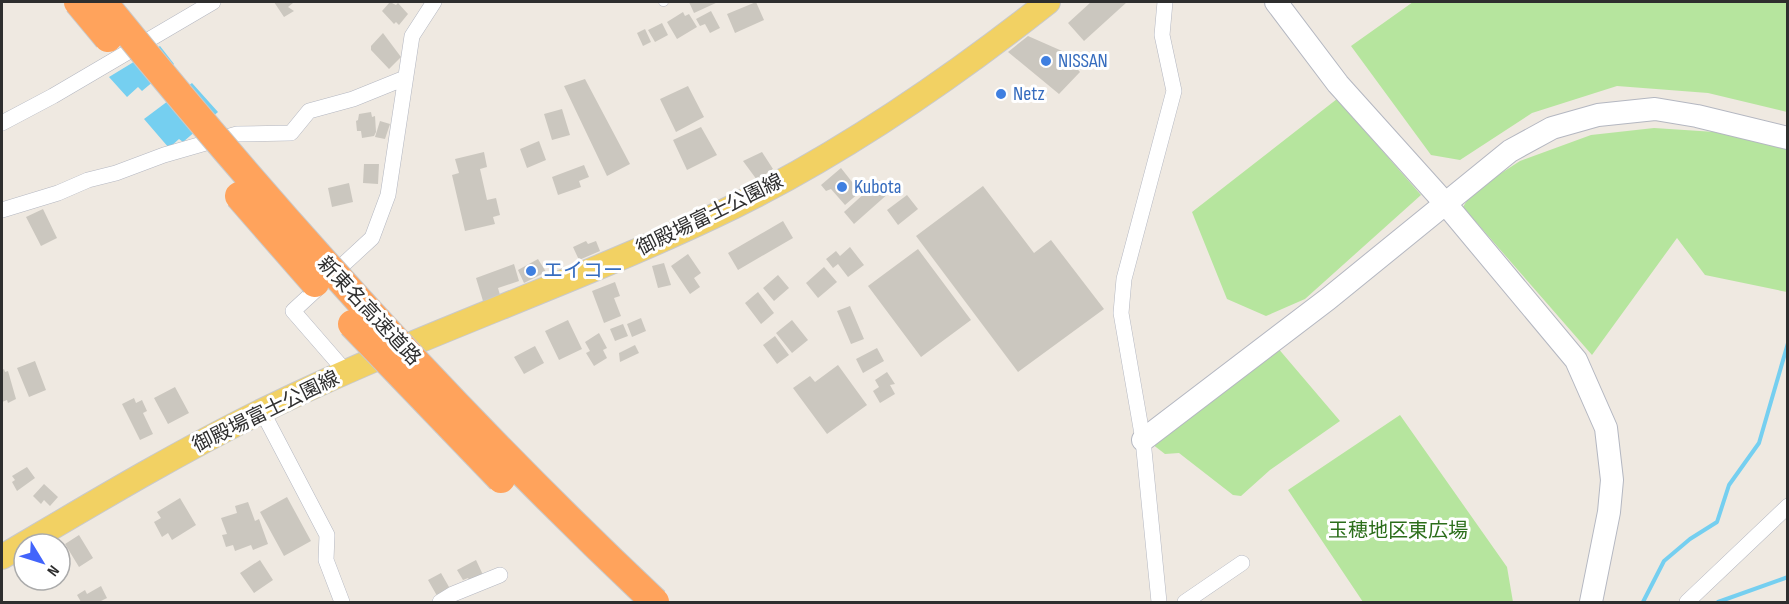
<svg xmlns="http://www.w3.org/2000/svg" width="1789" height="604" font-family="'Sofia Sans Condensed','Noto Sans JP',sans-serif">
<rect width="100%" height="100%" fill="#efe9e1"/>
<path fill="#b6e59e" d="M1413,2H1787V112L1708,93L1617,86L1532,113L1460,160L1431,155L1351,46Z
M1337,99L1421,195L1305,299L1266,316L1227,299L1192,212Z
M1654,128L1715,132L1787,149V292L1705,275L1677,238L1592,355L1463,207L1472,192L1520,161L1591,135Z
M1277,347L1340,421L1270,470L1241,496L1233,495L1179,453L1165,454L1152,444Z
M1400,415L1507,567L1513,602H1363L1288,490Z"/>
<path fill="#75cff0" d="M160,46L174,64L142,91L138,87L127,97L109,77Z
M192,83L218,112L183,142L179,139L169,148L144,119Z"/>
<g fill="none" stroke-linecap="round" stroke-linejoin="round">
<path stroke="#75cff0" stroke-width="4" d="M1643,602L1664,561L1690,539L1717,522L1729,485L1759,443L1788,343
M1718,602L1788,577"/>
</g>
<path fill="#cbc7bf" d="M274,2H292L293,3L288,7L294,11L284,17Z
M390,2L396,5L398,3L408,14L399,25L396,22L394,24L382,11Z
M689,2H718L694,13Z
M756,2L764,20L735,33L727,14Z
M1091,2H1127L1084,41L1068,23Z
M711,11L720,28L710,33L705,24L700,26L696,19Z
M683,12L685,16L689,14L697,27L677,39L667,22Z
M662,23L668,35L655,42L648,30Z
M645,29L651,42L643,46L637,33Z
M383,33L401,57L389,69L371,50V46Z
M1028,36L1078,58L1073,64L1080,72L1059,94L1008,52Z
M585,79L630,164L607,176L564,86Z
M688,86L704,117L676,132L660,99Z
M562,109L570,135L552,140L544,114Z
M371,112L372,117L375,116L376,132L374,136L362,138L361,131H357L356,121L358,120L359,114Z
M380,121L390,124L385,139L375,137Z
M701,127L717,155L687,170L673,140Z
M539,141L546,160L527,168L520,149Z
M484,152L487,167L480,169L487,200L496,198L500,215L493,217L495,224L465,231L452,175L459,173L455,159Z
M762,152L773,169L757,180L743,161Z
M364,164H379L378,184L363,183Z
M584,165L589,177L579,181L581,187L558,195L552,177Z
M841,168L860,192L845,205L831,189L826,191L821,185Z
M879,180L890,192L854,224L844,212Z
M349,183L353,202L332,207L328,188Z
M983,186L1034,253L1051,240L1104,309L1018,372L916,236Z
M907,195L918,209L898,225L887,210Z
M43,209L57,238L41,246L26,217Z
M783,221L793,238L738,270L728,253Z
M586,241L588,244L596,241L600,251L579,260L573,247Z
M850,247L864,265L848,277L838,264L833,268L826,259L836,251L840,256Z
M918,249L971,320L921,357L868,286Z
M688,254L701,273L694,278L700,287L690,294L671,266Z
M538,259L546,272L524,283L518,270Z
M664,263L671,285L658,288L652,266Z
M514,264L519,281L498,288L500,295L483,301L476,278Z
M824,267L837,282L818,298L806,283Z
M778,275L789,288L774,301L763,288Z
M615,282L620,296L614,298L621,316L604,323L592,291Z
M758,292L774,313L761,324L745,303Z
M850,306L864,339L851,344L837,311Z
M641,318L646,331L632,337L627,324Z
M568,320L582,349L559,360L545,331Z
M792,320L808,340L792,353L776,333Z
M623,324L628,336L615,341L610,329Z
M599,333L607,348L603,350L607,358L594,366L586,353L590,351L585,342Z
M775,336L789,355L777,364L763,345Z
M635,345L639,353L620,362L619,353Z
M535,346L544,363L524,374L514,357Z
M877,348L884,361L863,373L856,359Z
M35,361L46,390L29,397L17,368Z
M838,365L867,405L827,434L793,388L810,376L815,382Z
M4,369L5,372L8,371L16,399L8,403L7,400L2,402V370Z
M887,372L895,384L890,385L895,394L880,403L873,391L879,387L875,380Z
M175,387L189,413L168,424L154,398Z
M134,398L136,403L142,400L147,411L143,413L153,434L140,440L122,404Z
M27,467L35,478L17,491L12,482L15,480L12,476Z
M44,484L58,497L50,506L44,500L41,504L33,496Z
M287,497L311,541L284,556L260,512Z
M180,498L196,525L172,540L168,533L162,537L154,522L161,518L157,512Z
M248,502L255,521L259,519L268,544L253,550L251,545L235,551L233,545L226,547L222,535L227,534L221,518L237,513L235,506Z
M79,535L93,558L79,567L65,544Z
M260,560L273,580L254,593L240,573Z
M476,560L484,577L471,584L468,578L463,580L457,570Z
M441,573L453,594L440,601L428,580Z
M101,586L107,598L99,602H81L77,595L85,590L87,594Z"/>
<g fill="none" stroke-linecap="round" stroke-linejoin="round">
<defs>
<path id="lane" d="M663,2H664"/>
<path id="street" d="M2,123L53,96L213,2
M2,210L58,193L88,180L116,173L164,155L237,134L291,133L309,111L353,99L405,78
M346,372L293,311L372,238L388,195L412,36L434,2
M262,411L327,535L326,560L342,602
M440,602L453,594L500,575
M1159,602L1143,440L1121,313L1124,279L1174,91L1162,35L1165,2
M1185,602L1242,563
M1687,602L1788,506"/>
<path id="secondary" d="M1276,2L1338,84L1445,203L1576,360L1606,428L1612,480L1609,512L1591,602
M1143,440L1328,299L1510,151L1552,128L1598,115L1655,109L1697,116L1788,138"/>
<path id="primary" d="M2,557C87,507 173,455 262,411C408,339 564,287 712,217C833,160 944,84 1048,2"/>
</defs>
<use href="#lane" stroke="#b4b7c1" stroke-width="9"/>
<use href="#street" stroke="#b4b7c1" stroke-width="16"/>
<use href="#secondary" stroke="#b4b7c1" stroke-width="24"/>
<use href="#primary" stroke="#c9c9c9" stroke-width="26"/>
<use href="#lane" stroke="#fff" stroke-width="8"/>
<use href="#street" stroke="#fff" stroke-width="15"/>
<use href="#secondary" stroke="#fff" stroke-width="22"/>
<use href="#primary" stroke="#f2d163" stroke-width="24"/>
<defs>
<path id="highway-bridge" d="M78,2L108,38
M103,2C274,214 457,415 655,602
M239,196L315,283
M352,324L501,479"/>
</defs>
<use href="#highway-bridge" stroke="#c9c9c9" stroke-width="30" stroke-linecap="butt"/>
<use href="#highway-bridge" stroke="#ffa35c" stroke-width="28"/>
</g>
<g fill="#3f7fe0" stroke="#fff" stroke-width="2">
<circle cx="1046" cy="61" r="6"/>
<circle cx="1001" cy="94" r="6"/>
<circle cx="842" cy="187" r="6"/>
<circle cx="531" cy="271" r="6"/>
</g>
<g text-anchor="middle" dominant-baseline="central" stroke-width="6" stroke-linejoin="round" paint-order="stroke">
<g font-size="20" fill="#366cbe" stroke="#fff" text-anchor="start">
<text x="1058" y="61">NISSAN</text>
<text x="1013" y="94">Netz</text>
<text x="854" y="187">Kubota</text>
<text x="543" y="271">エイコー</text>
</g>
<g font-size="20" fill="#2e2e2e" stroke="#fff">
<text transform="translate(710 215) rotate(-26)">御殿場富士公園線</text>
<text transform="translate(369 311) rotate(47)">新東名高速道路</text>
<text transform="translate(266 412) rotate(-26)">御殿場富士公園線</text>
</g>
<g font-size="20" fill="#2c6e1b" stroke="#fff">
<text x="1398" y="531">玉穂地区東広場</text>
</g>
</g>
<rect width="1789" height="604" fill="none" stroke="#2e2e2e" stroke-width="6"/>
<g transform="translate(42 562) rotate(128)"><circle r="28" fill="#ffffff" stroke="#ababab" stroke-width="1.5"/>
<path d="M0-4.5L10 22L0 15L-10 22Z" fill="#4264fb"/>
<text y="-9" font-size="16" font-weight="bold" text-anchor="middle" fill="#2e2e2e">N</text>
</g>
</svg>
